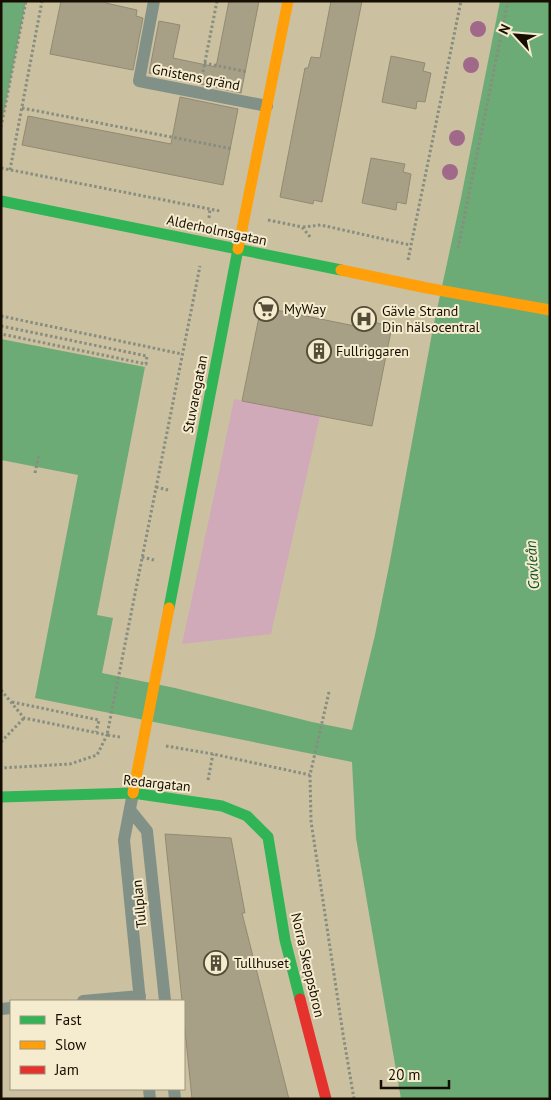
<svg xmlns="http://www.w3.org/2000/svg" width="551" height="1100" font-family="'PT Sans',sans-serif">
<rect width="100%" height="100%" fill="#cbc0a0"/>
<path fill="#d1aab9" d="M234,399L320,416L271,634L182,644L215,491Z"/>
<path fill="#6dab76" d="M1,1H26L1,127Z
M500,1H550V1099H401L356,838L352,762L35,698L78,475L1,460V339L145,367L97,615L113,618L102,673L175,688L312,722L352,730L375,635L390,561L433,328L460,203Z"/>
<path fill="#a8a086" stroke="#928a71" d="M61,1H107L106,3L137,10L136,16L143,18L133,70L50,54Z
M229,1H259L241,93L149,73L159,21L180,25L173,58L216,67Z
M331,1H362L322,202L314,200L313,204L280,197L305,68H308L311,57L320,58Z
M391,56L425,63L423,71L431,73L425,102L417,101L416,109L382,102Z
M180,97L238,109L223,185L22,145L28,116L171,144Z
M371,158L405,164L403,172L411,174L406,204L397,202L396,210L362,203Z
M261,307L355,326L357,319L392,326L372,426L242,401Z
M165,834L231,838L245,913H242L289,1099H192L184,1020V1001H182Z"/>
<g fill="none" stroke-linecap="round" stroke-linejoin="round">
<path stroke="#878d80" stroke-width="3" stroke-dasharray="2.5 2.5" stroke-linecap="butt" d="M204,63L248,72
M202,77L217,1
M22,108L233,149
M1,127L26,1
M1,168L220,211
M10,170L42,1
M209,218L210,209
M268,220L302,227L311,238
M303,227L321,225L410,245
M458,248L508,1
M408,260L461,1
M1,316L182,354
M1,326L147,356L146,364L1,334
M35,473L39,454
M156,487L168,490
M142,557L154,560
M1,690L24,718L107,735L97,755L70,764L1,768
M329,692L310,775L311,821L343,1034L354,1099
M12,702L99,720L96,732
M120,737L107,735L200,266
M1,742L24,718
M166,746L213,754L310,775
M208,780L213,754"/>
<path stroke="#829187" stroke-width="12" d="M154,1L139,81L267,106
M133,793L124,840L140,1001
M130,810L147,831L165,1001
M83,1001L140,996
M1,1009L11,1008
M149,1089L150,1099
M174,1089L175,1099"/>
<path stroke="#30b455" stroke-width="11" d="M1,201L341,270
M169,608L238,249
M1,797L133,793L222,806L247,816L268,837L285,940L300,999"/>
<path stroke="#ff9f0a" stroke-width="11" d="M238,249L288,1
M341,270L427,288L550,310
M133,793L169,608"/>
<path stroke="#e5322d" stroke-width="11" d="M300,999L326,1099"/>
</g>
<g fill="#a06989">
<circle cx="478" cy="29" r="8"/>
<circle cx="471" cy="65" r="8"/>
<circle cx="457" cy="138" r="8"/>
<circle cx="450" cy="172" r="8"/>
</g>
<defs>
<symbol id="supermarket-ring" viewBox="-11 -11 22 22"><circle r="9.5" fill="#f5ebce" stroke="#554c38" stroke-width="1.5"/><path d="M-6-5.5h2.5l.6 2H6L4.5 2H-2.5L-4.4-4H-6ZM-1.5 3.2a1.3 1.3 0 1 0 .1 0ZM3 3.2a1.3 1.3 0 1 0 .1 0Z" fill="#554c38"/></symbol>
<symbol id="hospital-ring" viewBox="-11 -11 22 22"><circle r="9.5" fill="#f5ebce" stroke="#554c38" stroke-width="1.5"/><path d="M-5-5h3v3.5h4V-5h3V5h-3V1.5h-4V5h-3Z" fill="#554c38"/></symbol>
<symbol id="building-ring" viewBox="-11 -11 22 22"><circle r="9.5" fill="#f5ebce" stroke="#554c38" stroke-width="1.5"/><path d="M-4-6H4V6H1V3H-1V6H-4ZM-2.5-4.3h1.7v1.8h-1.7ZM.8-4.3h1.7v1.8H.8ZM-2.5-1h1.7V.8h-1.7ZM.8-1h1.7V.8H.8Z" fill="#554c38"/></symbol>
</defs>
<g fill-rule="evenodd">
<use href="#supermarket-ring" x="252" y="295" width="28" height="28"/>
<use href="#hospital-ring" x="350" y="305" width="28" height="28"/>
<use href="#building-ring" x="305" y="337" width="28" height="28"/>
<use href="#building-ring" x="202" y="949" width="28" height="28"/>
</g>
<g text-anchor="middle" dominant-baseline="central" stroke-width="4" stroke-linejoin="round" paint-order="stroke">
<g font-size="14" fill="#160e00" stroke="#f5ebce">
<text transform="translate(196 77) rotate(11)">Gnistens gränd</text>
<text transform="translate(217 230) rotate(12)">Alderholmsgatan</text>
<text transform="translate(195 394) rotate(-79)">Stuvaregatan</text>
<text transform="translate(157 783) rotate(6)">Redargatan</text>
<text transform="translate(139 904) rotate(-96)">Tullplan</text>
<text transform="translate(308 965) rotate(77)">Norra Skeppsbron</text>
</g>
<g font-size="14" fill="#160e00" stroke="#f5ebce" text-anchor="start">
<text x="284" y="309">MyWay</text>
<text x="382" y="311">Gävle Strand<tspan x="382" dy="16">Din hälsocentral</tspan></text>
<text x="336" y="351">Fullriggaren</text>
<text x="234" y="963">Tullhuset</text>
</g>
<g font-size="15" font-style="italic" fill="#0b5128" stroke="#f5ebce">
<text transform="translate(532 565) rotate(-94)">Gavleån</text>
</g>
</g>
<rect width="551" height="1100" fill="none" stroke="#160e00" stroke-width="5"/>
<rect x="10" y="1000" width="175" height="90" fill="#f5ebce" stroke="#9c937c"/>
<rect x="20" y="1016" width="25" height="8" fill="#30b455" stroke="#9c937c"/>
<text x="55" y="1025" font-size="15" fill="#160e00">Fast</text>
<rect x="20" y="1041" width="25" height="8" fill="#ff9f0a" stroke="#9c937c"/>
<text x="55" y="1050" font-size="15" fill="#160e00">Slow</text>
<rect x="20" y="1066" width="25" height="8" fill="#e5322d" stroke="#9c937c"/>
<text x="55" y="1075" font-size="15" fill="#160e00">Jam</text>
<g transform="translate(516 35) rotate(296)" stroke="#f5ebce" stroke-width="4" paint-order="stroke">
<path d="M0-4L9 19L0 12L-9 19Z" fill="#160e00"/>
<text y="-8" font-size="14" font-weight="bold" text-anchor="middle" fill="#160e00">N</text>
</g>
<path d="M381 1080v8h68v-8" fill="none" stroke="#160e00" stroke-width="2.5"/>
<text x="388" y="1080" font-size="15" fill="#160e00" stroke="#f5ebce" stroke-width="4" paint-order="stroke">20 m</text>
</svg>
